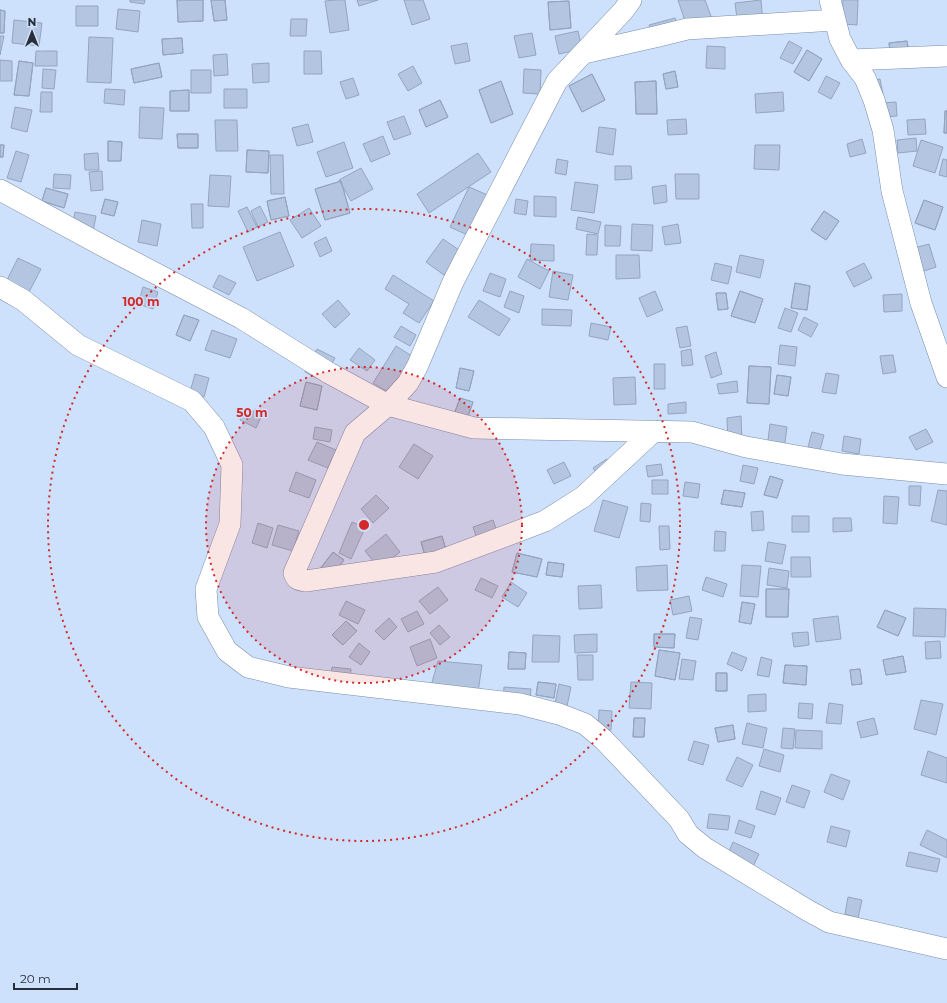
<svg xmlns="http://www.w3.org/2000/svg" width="947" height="1003" font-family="Montserrat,sans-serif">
<rect width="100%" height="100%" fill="#cde0fc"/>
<path fill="#b3c5e0" stroke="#93a5bf" d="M130,0H145L144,4L130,2Z
M177,0H203V21L178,22Z
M177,0H203V21L178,22Z
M211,0H225L227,20L214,21Z
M211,0H225L227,20L214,21Z
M335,0H345L349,30L330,33L325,1Z
M357,0H378L359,6Z
M404,0H423L430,19L412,25Z
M678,0H705L712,19L687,27Z
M761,0L763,23L738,26L735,3Z
M843,0H858L857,25L842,24Z
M569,1L571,28L550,30L548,2Z
M569,1L571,28L550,30L548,2Z
M76,6H98V26H76Z
M118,9L140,11L138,32L116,29Z
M0,10L5,11L4,33H0Z
M0,10L5,11L4,33H0Z
M675,18L680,32L654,39L649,25Z
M291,19H307L306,36H290Z
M14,20L42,23L39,46L12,43Z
M578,31L582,49L559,54L555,36Z
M532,33L536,55L519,58L514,36Z
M0,36H4L0,55Z
M89,37L113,38L111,83L87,82Z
M182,38L183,53L163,55L162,39Z
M182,38L183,53L163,55L162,39Z
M789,41L802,48L793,64L780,58Z
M907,41L910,59L891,61L889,43Z
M907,41L910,59L891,61L889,43Z
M467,43L470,61L455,64L451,46Z
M707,46L725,47V69L706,68Z
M807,50L822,59L809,81L794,72Z
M807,50L822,59L809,81L794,72Z
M36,51H57V66H35Z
M304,51H321L322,74H304Z
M227,54L228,75L214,76L213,55Z
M0,60L12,61V81H0Z
M19,61L33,63L29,96L14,95Z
M19,61L33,63L29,96L14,95Z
M159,63L162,77L134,83L131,69Z
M159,63L162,77L134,83L131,69Z
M269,63V82L253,83L252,64Z
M413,66L422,83L408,91L398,74Z
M43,69L56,70L54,89L42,88Z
M524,69L541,70L540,94L523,93Z
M191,70H211V93H191Z
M675,71L678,87L666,89L663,74Z
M675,71L678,87L666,89L663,74Z
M592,74L605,100L582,112L569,86Z
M592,74L605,100L582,112L569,86Z
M826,76L840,83L831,99L818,92Z
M353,78L359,95L346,99L340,82Z
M880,79L883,94L873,95L870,81Z
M501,81L513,114L491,123L479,90Z
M501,81L513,114L491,123L479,90Z
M656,81L657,114H636L635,82Z
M656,81L657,114H636L635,82Z
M105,89L125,90L124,105L104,103Z
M224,89H247V108H224Z
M189,90V111H170V91Z
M189,90V111H170V91Z
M41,92H52V112H40Z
M783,92L784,111L756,113L755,94Z
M440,100L448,117L426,127L419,110Z
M440,100L448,117L426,127L419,110Z
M896,102L897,116L883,117L882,103Z
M15,107L32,110L27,132L11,128Z
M140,107L164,108L162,139L139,138Z
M945,111H947V133H944Z
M945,111H947V133H944Z
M404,116L411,134L394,140L387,122Z
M686,119L687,134L668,135L667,120Z
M925,119L926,134L908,135L907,120Z
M215,120H237L238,151H216Z
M308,124L313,142L297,146L292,128Z
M599,127L616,129L613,155L596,152Z
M177,134H198V148H178Z
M177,134H198V148H178Z
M383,136L390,154L371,162L363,144Z
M916,138L917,151L898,153L897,140Z
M862,139L866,153L850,157L847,144Z
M921,140L943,147L935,173L913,166Z
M108,141L122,142L121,161H108Z
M108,141L122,142L121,161H108Z
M344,142L353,168L326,177L317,152Z
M0,145H4L3,157H0Z
M0,145H4L3,157H0Z
M755,145H780L779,170L754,169Z
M247,150L269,151L268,173L246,172Z
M247,150L269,151L268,173L246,172Z
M16,151L29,155L21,182L7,178Z
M98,153L99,170H85L84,154Z
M478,153L491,172L429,213L417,194Z
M270,155H283L284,194H271Z
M557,159L568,161L566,175L555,173Z
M943,159L947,160V177L939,175Z
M615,166H631L632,179L615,180Z
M361,168L373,189L351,201L339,180Z
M102,171L103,190L91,191L89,172Z
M54,174L71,175L70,189L53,188Z
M675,174H699V199H676Z
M210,175L231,176L229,207L208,206Z
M341,181L350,213L325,220L315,189Z
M341,181L350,213L325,220L315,189Z
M575,182L598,185L594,213L571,210Z
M666,185L667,202L654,204L652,187Z
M469,187L490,196L472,237L450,227Z
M46,188L68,194L64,208L42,201Z
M46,188L68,194L64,208L42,201Z
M534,196L556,197V217L534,216Z
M285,197L289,216L271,220L267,201Z
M285,197L289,216L271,220L267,201Z
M105,199L118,202L114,216L101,213Z
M105,199L118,202L114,216L101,213Z
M516,199L528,201L526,215L514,213Z
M924,200L943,207L935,230L915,223Z
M924,200L943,207L935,230L915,223Z
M191,204H203V228H192Z
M260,206L268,222L258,227L251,211Z
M247,207L257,227L248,232L238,211Z
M309,208L321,226L302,238L290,220Z
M824,211L839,221L826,240L811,230Z
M824,211L839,221L826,240L811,230Z
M75,212L96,216L92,237L71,233Z
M578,217L601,222L598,234L576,229Z
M142,220L161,224L157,246L138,242Z
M632,224L653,225L652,251L631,250Z
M678,224L681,243L665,245L662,227Z
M605,225L621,226L620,246H605Z
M280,232L294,266L257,281L243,247Z
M587,234L598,235L597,255H586Z
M326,237L332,251L320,257L314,243Z
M443,239L462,252L444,275L426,262Z
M531,244L554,245V261L530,260Z
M929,244L936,267L918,273L910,249Z
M616,255H639L640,278L616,279Z
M740,255L764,260L760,278L736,272Z
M18,258L41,269L29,292L7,280Z
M527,259L549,271L540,289L518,277Z
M715,263L732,267L728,284L711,280Z
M864,263L872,278L854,287L846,272Z
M553,271L573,275L568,300L549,297Z
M490,273L506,279L500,297L483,291Z
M219,275L236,283L229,295L213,287Z
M393,275L434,301L419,323L403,313L409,304L385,289Z
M795,283L810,286L807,310L791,308Z
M795,283L810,286L807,310L791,308Z
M143,287L158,292L153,309L138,304Z
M510,291L524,296L519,313L504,307Z
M655,291L663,310L647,317L639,298Z
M740,291L763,299L755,323L731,316Z
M740,291L763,299L755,323L731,316Z
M716,293H726L728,309L718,310Z
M716,293H726L728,309L718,310Z
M902,294V311L884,312L883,295Z
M338,300L350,314L335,328L322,314Z
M479,300L510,319L499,336L468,317Z
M785,308L798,313L791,332L778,328Z
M542,309L572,310L571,326L542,325Z
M184,315L199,320L190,341L176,335Z
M184,315L199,320L190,341L176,335Z
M804,317L818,324L811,337L798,330Z
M591,323L611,327L608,340L589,336Z
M401,326L416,335L410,346L394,337Z
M687,326L691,346L680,348L676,328Z
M212,330L237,339L230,358L205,350Z
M780,345L797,347L795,366L778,364Z
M396,346L415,358L391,394L373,383Z
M359,348L375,360L367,371L350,360Z
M317,349L335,358L322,381L305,372Z
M691,349L693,365L682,366L681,351Z
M716,352L722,374L711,378L705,356Z
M893,355L896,372L883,374L880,356Z
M654,364H665V389H654Z
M749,366L771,367L769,404L747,403Z
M749,366L771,367L769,404L747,403Z
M460,368L474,371L469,391L456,388Z
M460,368L474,371L469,391L456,388Z
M826,373L839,375L836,394L822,392Z
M195,374L209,378L204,397L190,392Z
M777,375L791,377L788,396L774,394Z
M777,375L791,377L788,396L774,394Z
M635,377L636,404L614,405L613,378Z
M737,381L738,392L719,394L717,384Z
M306,382L322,386L317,410L300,406Z
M306,382L322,386L317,410L300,406Z
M460,398L473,402L466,422L453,417Z
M460,398L473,402L466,422L453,417Z
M686,402V413L668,414V404Z
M246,408L262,415L256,428L240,420Z
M741,416L742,442L728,443L727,418Z
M770,424L787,427L784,450L767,448Z
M315,427L332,430L330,442L313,439Z
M926,429L933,442L916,450L909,437Z
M812,432L824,435L820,450L808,447Z
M844,436L861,439L859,454L842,451Z
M317,442L336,450L328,468L308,460Z
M414,444L433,456L418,479L399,467Z
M607,459L615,470L601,479L593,468Z
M564,462L571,476L554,484L547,470Z
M661,464L663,475L648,477L646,466Z
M743,465L758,468L754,484L740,481Z
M296,472L316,480L309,498L289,491Z
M770,476L783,480L777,498L764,495Z
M770,476L783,480L777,498L764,495Z
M652,480H668V494H652Z
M685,482L700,484L698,498L683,496Z
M909,486H921L920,506L909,505Z
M724,490L745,493L742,507L721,504Z
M724,490L745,493L742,507L721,504Z
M938,490L947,491V525L931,521Z
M376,495L389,508L373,523L361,509Z
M884,496L899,497L897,524L883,523Z
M603,500L628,507L619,538L594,531Z
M641,503L651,504L650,522L640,521Z
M763,511L764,530L752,531L751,512Z
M792,516H809V532H792Z
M833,518H851L852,531L833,532Z
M493,520L499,537L479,545L473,527Z
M352,522L365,528L351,559L339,553Z
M258,523L273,528L267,548L252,543Z
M278,525L299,531L293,551L272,545Z
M659,526H669L670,549L660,550Z
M715,531L726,532L725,551H714Z
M386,534L400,552L379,568L365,551Z
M442,536L450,564L429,569L421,542Z
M442,536L450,564L429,569L421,542Z
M768,542L786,545L782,564L765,561Z
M333,552L344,560L331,577L320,569Z
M333,552L344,560L331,577L320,569Z
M517,553L542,559L537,577L512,572Z
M517,553L542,559L537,577L512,572Z
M791,557H810L811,577H791Z
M548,562L564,564L562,577L546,575Z
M548,562L564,564L562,577L546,575Z
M667,565L668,590L637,591L636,567Z
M742,565L761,566L758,597L740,596Z
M769,568L789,571L787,588L767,585Z
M706,577L727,584L723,597L702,590Z
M481,578L498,586L492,598L475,590Z
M511,582L527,593L518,607L502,597Z
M601,585L602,608L579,609L578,586Z
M438,587L448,600L430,614L419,601Z
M766,589H789L788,617H766Z
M766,589H789L788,617H766Z
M689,596L692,611L673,615L670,600Z
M346,601L365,610L358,624L339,615Z
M742,602L755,604L751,624L739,622Z
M742,602L755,604L751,624L739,622Z
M914,608L946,609L945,637L913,636Z
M885,610L906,618L898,636L877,627Z
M885,610L906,618L898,636L877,627Z
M417,611L424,624L408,632L401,619Z
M838,616L841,639L816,642L813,619Z
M690,617L702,619L698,640L686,638Z
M389,618L397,627L384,640L375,631Z
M346,621L357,631L343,645L332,635Z
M346,621L357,631L343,645L332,635Z
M439,625L450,637L440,645L430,633Z
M808,632L809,645L794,647L792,633Z
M597,634V652L575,653L574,635Z
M654,634H675L674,648L654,647Z
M654,634H675L674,648L654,647Z
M533,635L560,636L559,662H532Z
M430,639L437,658L417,666L410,647Z
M940,641L941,658L926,659L925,642Z
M359,643L370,652L361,665L349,657Z
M659,650L680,653L675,680L655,676Z
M659,650L680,653L675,680L655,676Z
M509,652L526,653L525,669H508Z
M509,652L526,653L525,669H508Z
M732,652L747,658L742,671L727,664Z
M577,655H593V680H578Z
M903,656L906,672L886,675L883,660Z
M903,656L906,672L886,675L883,660Z
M761,657L772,660L769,677L757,675Z
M682,659L696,661L693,680L679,679Z
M438,661L482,665L478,692L431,686Z
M785,665L807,666L806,685L783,683Z
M785,665L807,666L806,685L783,683Z
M332,667L351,669L350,684L330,681Z
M860,669L862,684L852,685L850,670Z
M860,669L862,684L852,685L850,670Z
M716,673H727V691H716Z
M716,673H727V691H716Z
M538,682L556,684L554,698L536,695Z
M538,682L556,684L554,698L536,695Z
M631,682L652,683L651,709L629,708Z
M559,684L571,687L565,716L553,713Z
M504,687L531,689L529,708L503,706Z
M766,694V711L748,712V695Z
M921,700L943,704L936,735L914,729Z
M799,703L813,704L812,719L798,718Z
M829,703L843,705L841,724L826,723Z
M599,710L612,711L611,730H598Z
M634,718H645L644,737H633Z
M634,718H645L644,737H633Z
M874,718L878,734L861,738L857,722Z
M747,723L767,728L763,748L742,744Z
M733,725L735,739L718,742L715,728Z
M733,725L735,739L718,742L715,728Z
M783,728L795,729L793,749L781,748Z
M796,730L822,731V749L795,748Z
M694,741L709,745L703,765L688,760Z
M764,749L784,755L780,772L759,766Z
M928,751L947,758V783L921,775Z
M737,757L753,765L742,787L726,780Z
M831,774L850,781L843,800L824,792Z
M792,785L810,791L804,808L786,802Z
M761,791L781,798L775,815L756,809Z
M709,814L730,816L728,830L707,828Z
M739,820L755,826L751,838L735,833Z
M831,826L850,831L846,847L827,842Z
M927,830L947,840V858L920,845Z
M733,842L759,854L749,875L724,863Z
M909,852L940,859L937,872L906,866Z
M848,897L862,900L858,918L845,914Z"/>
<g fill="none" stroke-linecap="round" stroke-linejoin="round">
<defs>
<path id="street" d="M631,0L623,11L557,81L453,282L417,367L408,383L388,405L355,433L294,573C296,580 299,580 306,581L436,562L545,521L583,497L654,431
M830,0L840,39L851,60L865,78L874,100L883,130L892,191L921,303L947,377
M584,53L659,36L687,29L835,20
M851,60L947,56
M0,190L105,247L241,318L329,373L388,405L474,428L692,432L746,447L842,464L947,474
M0,287L23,300L78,345L192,401L214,427L232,465L230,524L206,589L208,617L227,651L248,667L289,677L520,704L559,714L585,724L604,740L679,819L688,834L705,848L807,910L829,922L947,949"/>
</defs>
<use href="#street" stroke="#7b8ca6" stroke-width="22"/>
<use href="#street" stroke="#fff" stroke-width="21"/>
</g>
<circle cx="364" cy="525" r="158" fill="#d62828" fill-opacity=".12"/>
<g fill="none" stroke="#d62828" stroke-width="2" stroke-dasharray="2 4">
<circle cx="364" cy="525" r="158"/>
<circle cx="364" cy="525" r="316"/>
</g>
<circle cx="364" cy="525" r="6" fill="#d62828" stroke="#cde0fc" stroke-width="2"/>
<g font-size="12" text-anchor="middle" font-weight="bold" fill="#d62828" stroke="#cde0fc" stroke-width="3" stroke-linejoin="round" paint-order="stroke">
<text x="141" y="306">100 m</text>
<text x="252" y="417">50 m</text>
</g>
<g transform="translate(32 32)" stroke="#cde0fc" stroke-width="3" paint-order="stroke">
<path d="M0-3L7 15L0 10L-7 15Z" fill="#282f39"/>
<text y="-6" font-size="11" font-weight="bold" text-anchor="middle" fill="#282f39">N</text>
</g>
<path d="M14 983v6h63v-6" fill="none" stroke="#282f39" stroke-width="2"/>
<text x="20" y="983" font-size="12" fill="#282f39" stroke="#cde0fc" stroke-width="3" paint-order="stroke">20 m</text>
</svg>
